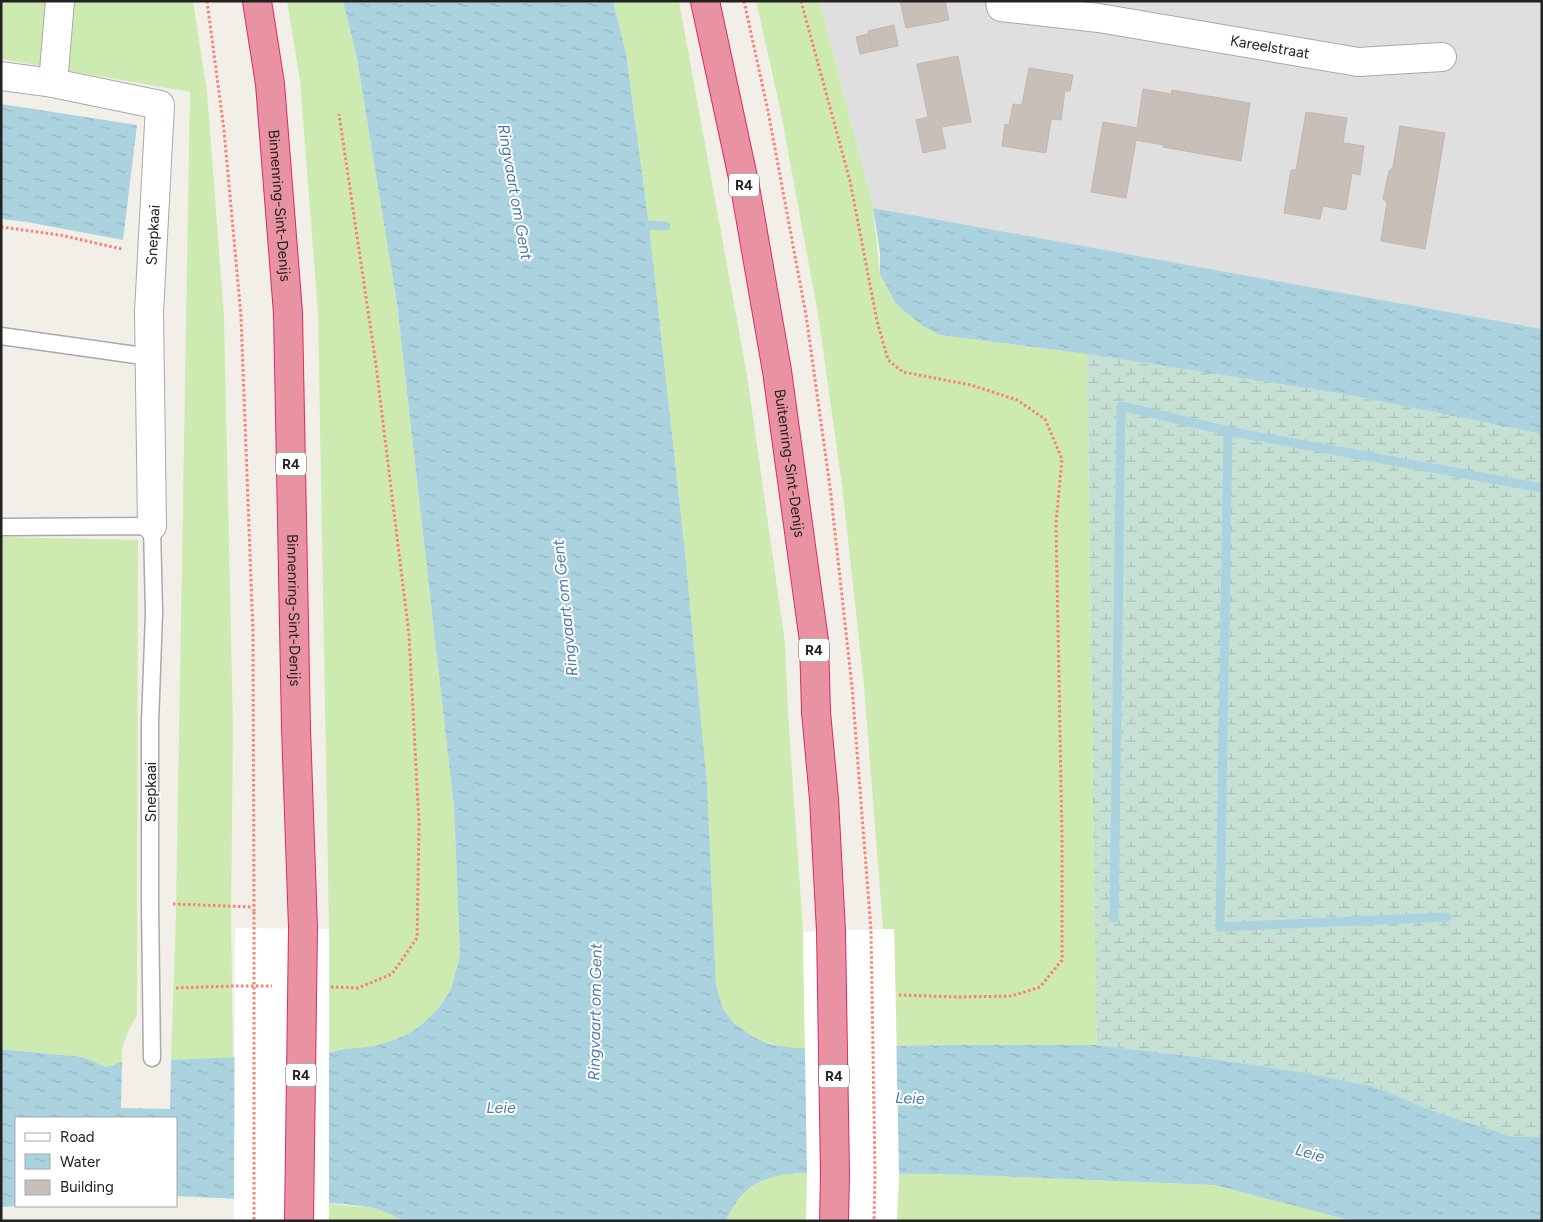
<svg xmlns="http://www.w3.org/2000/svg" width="1543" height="1222" font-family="Figtree,sans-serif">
<defs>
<pattern id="wetland-marsh" width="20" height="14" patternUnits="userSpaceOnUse" patternTransform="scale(1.25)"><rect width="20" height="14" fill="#c6e0d4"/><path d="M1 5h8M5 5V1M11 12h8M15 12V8" fill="none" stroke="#aac0b6"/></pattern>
<pattern id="water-ripples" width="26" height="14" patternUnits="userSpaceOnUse" patternTransform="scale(1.25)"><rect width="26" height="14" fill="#aad3df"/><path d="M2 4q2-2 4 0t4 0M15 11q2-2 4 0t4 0" fill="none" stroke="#92b5bf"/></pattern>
</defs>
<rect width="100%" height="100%" fill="#f2efe9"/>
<path fill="#e0dfdf" d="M820,1H1542V329L873,208Z"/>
<path fill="#cdebb0" d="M1,1H193L207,92L224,316L233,729L231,914L233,1058L171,1060L176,911L190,92L1,59Z
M287,1H343L357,59L397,304L454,808L460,955L451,989L440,1006L427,1020L413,1031L394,1040L375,1046L345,1049L329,1053V929L318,312L300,81Z
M613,1H679L747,375L785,643L788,713L803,931L805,1048C774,1049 742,1037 724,1010C720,1004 719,992 716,984L707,783L685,552L649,225L626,53Z
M756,1H820L873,208L880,274L896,304L940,335L1087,354L1096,1012L1097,1045H945L897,1047L894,930L883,929L864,686L842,485L818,314L780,108Z
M1,537L138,540L137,1015C129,1030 120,1044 122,1062L106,1067L83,1057L1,1049Z
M797,1173L942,1174L1214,1185L1352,1221H726C742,1187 760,1177 797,1173Z
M329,1204L376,1208L405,1221H329Z"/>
<path fill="url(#wetland-marsh)" d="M1087,354L1338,393L1542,434V1137H1513L1426,1108L1372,1086L1300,1072L1205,1058L1097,1045L1096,1012Z"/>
<path fill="url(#water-ripples)" d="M343,1H613L626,53L649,225L685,552L707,783L716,984L723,1009L735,1024L752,1036L769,1044L795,1048L945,1045H1097L1205,1058L1300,1072L1372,1086L1431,1110L1513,1137H1542V1221H1352L1214,1185L942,1174L797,1173C760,1177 742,1186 726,1221H405L375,1208L346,1204L176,1196V1118H16V1206H18L1,1207V1049L83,1057L106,1067L122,1062L121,1108L170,1109L171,1060L329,1053L345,1049L375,1046L394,1040L413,1031L427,1020L440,1006L451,989L460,955L454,808L397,304L357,59Z
M1,104L137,125L123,240L27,222L1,219Z
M873,208L1542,329V434L1338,393L1087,354L940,335L923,326L896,304L880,274V252Z"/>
<path fill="#fff" d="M235,928L329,929V1221H234Z
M894,929L899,1175L897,1221H806L807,1174L803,932Z"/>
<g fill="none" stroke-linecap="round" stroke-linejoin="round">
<path stroke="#aad3df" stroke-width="9" d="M649,225L666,226
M1447,917L1220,927L1228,431L1542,488
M1114,918L1121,406L1228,431"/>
</g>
<path fill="#c7bfb8" stroke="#c4b6ab" d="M900,1H945L949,20L906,28Z
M894,25L898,46L873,51L868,31Z
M868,34L873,51L860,54L856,37Z
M958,56L971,122L941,127L946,148L923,153L916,120L928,117L917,64Z
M1029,68L1073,75L1070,91H1065L1061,120L1051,119L1046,153L1002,146L1005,124L1009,125L1013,104L1022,105Z
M1143,89L1171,94L1172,90L1250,103L1241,161L1163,147L1164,145L1136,140L1126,198L1091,192L1103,122L1137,128Z
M1306,112L1347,118L1343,143L1364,146L1360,175L1352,173L1346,210L1323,206L1320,219L1284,213L1291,170H1296Z
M1400,126L1445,133L1425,249L1381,241L1387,202L1383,199L1389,171L1393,167Z"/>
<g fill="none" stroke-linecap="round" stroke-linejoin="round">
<defs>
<path id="lane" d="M1,336L150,357
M1,527L152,526L154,613L150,723V903L152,1058"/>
<g id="street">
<path id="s1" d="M1000,1L1001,7L1099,18L1358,62L1442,57"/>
<path d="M1,76L53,83L160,105L149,312L152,526"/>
<path d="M53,83L60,1"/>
</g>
<g id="highway">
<path id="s2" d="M257,1L270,84L288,313L296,728L303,928"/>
<path id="s3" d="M705,1L745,187L777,371L814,641L816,712L824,799L831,931L835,1174L834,1221"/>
</g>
</defs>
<use href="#lane" stroke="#a9a9a9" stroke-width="19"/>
<use href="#street" stroke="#a9a9a9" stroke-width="30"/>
<use href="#highway" stroke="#dc2a67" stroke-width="30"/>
<path stroke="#fa8072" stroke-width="3" stroke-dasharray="2.5 2.5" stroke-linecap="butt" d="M207,1L224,130L241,316L253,633L254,912
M744,1L768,111L806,315L830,487L852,687L871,930L875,1174L874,1221
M801,1L850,181L877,321L888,360L903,372L971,385L1017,400L1045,419L1062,459L1056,523L1062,837V960L1040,987L1012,996L959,997L898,995
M1,227L60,235L122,249
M173,904L253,907
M331,987L358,988L392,974L417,938L419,823L409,635L376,365L339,114
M176,988L232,986H272"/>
<use href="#lane" stroke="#fff" stroke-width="16"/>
<use href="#street" stroke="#fff" stroke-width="28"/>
<use href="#highway" stroke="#e892a2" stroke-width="28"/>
<defs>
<path id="highway-bridge" d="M299,1221L303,928"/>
</defs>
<use href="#highway-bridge" stroke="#dc2a67" stroke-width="30" stroke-linecap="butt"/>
<path stroke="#fa8072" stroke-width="3" stroke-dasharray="2.5 2.5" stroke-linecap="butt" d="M254,912V1221"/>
<use href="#highway-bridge" stroke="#e892a2" stroke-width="28"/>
</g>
<g text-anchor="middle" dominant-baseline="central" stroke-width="4" stroke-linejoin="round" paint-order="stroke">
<g fill="#fff" stroke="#646464" stroke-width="1">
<rect x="729" y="173.5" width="30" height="23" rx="4"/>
<rect x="276" y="452.5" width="30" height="23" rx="4"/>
<rect x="799" y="638.5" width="30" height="23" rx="4"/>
<rect x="286" y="1063.5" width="30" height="23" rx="4"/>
<rect x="819" y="1064.5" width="30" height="23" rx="4"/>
</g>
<g font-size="14" font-weight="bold" fill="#222">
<text x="744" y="185">R4</text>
<text x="291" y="464">R4</text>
<text x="814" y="650">R4</text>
<text x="301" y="1075">R4</text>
<text x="834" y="1076">R4</text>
</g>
<g font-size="15" fill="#222" stroke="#fff">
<text stroke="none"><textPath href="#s1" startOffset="278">Kareelstraat</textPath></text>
<text stroke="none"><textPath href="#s2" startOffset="206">Binnenring-Sint-Denijs</textPath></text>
<text transform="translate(153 235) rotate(-87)">Snepkaai</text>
<text stroke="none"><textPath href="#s3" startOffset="470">Buitenring-Sint-Denijs</textPath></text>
<text stroke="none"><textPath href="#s2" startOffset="611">Binnenring-Sint-Denijs</textPath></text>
<text transform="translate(151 792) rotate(-90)">Snepkaai</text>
</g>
<g font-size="16" font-style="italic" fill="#4a7aab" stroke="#fff">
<text transform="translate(515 192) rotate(80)">Ringvaart om Gent</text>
<text transform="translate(565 608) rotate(-96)">Ringvaart om Gent</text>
<text transform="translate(595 1012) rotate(-89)">Ringvaart om Gent</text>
<text transform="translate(910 1098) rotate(2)">Leie</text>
<text x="501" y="1107">Leie</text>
<text transform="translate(1310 1153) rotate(17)">Leie</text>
</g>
</g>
<rect width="1543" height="1222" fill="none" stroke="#222222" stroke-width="5"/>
<rect x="15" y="1117" width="162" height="90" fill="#ffffff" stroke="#a7a7a7"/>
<rect x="25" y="1133" width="25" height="8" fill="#ffffff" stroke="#a7a7a7"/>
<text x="60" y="1142" font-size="15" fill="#222222">Road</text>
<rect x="25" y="1154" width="25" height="15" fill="url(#water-ripples)" stroke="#a7a7a7"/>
<text x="60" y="1167" font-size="15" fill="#222222">Water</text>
<rect x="25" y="1180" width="25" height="15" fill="#c7bfb8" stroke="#a7a7a7"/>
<text x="60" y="1192" font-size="15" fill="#222222">Building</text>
</svg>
